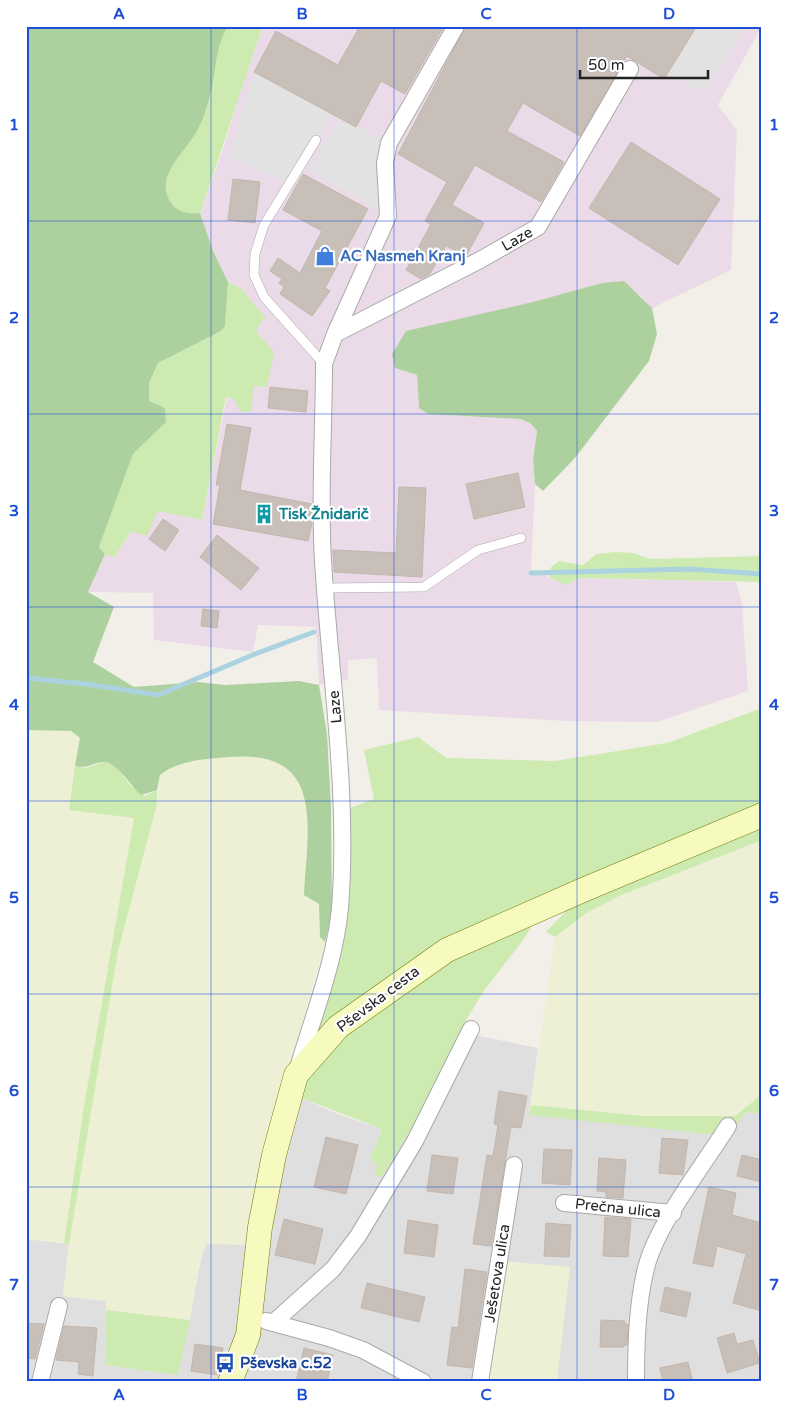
<svg xmlns="http://www.w3.org/2000/svg" width="788" height="1408" font-family="'Varela Round',sans-serif">
<rect width="100%" height="100%" fill="#f2efe9"/>
<path fill="#e0dfdf" d="M459,1032L538,1048L529,1114L726,1136L747,1112L762,1114V1382H26V1239L69,1244L63,1296L106,1301L105,1365L178,1375L203,1250L299,1097L338,1114L382,1129L370,1159L378,1165L382,1177L424,1107Z"/>
<path fill="#ebdbe8" d="M263,26H762L718,105L737,130L731,270L652,308L640,295L602,283L533,302L395,368L417,375L419,408L428,414L520,419L530,423L537,431L533,460L535,484L531,569L565,585L580,578L736,582L742,604L748,691L657,722L567,721L379,710L377,658L348,660V680L319,685L316,627L258,625L253,652L154,640L153,593L88,592L105,554L114,558L131,531L158,511L202,520L227,397L234,399L254,386H267L255,331L241,288L228,282L213,251L200,213L225,144L240,92Z"/>
<path fill="#eef0d5" d="M26,730L71,731L81,738L69,810L134,817L84,1106L64,1243L26,1239Z
M246,756L268,758L281,764L292,773L303,788L308,815L304,895L319,904L320,937L325,942L282,1092L246,1245L206,1244L199,1264L190,1320L106,1310V1301L63,1296L69,1244L118,951L157,804L160,775L170,767L199,759Z
M762,840V1094L736,1116H643L531,1105L555,937L585,914L619,896Z
M502,1261L570,1267L557,1382H483Z"/>
<path fill="#cdebb0" d="M263,26C241,88 222,151 200,213C189,214 179,213 172,204C152,178 185,152 197,131C203,121 207,107 210,96C217,71 213,48 228,26Z
M228,282L241,288L265,317L256,331L274,352L267,387L254,386L251,411L241,412L234,399L226,397L202,520L158,511L147,536L131,531L114,558L105,554L99,547L133,454L166,422L165,408L149,401V383L158,363L221,331L225,326Z
M615,552L633,553L650,559L762,556V582L580,578L565,585L549,577L551,567L559,561L583,565L597,554Z
M762,708V806L543,908L524,939L485,989L468,1017L424,1107L382,1177L374,1175L378,1165L370,1159L382,1129L299,1097C309,1042 335,990 345,935C353,894 350,850 350,808L374,799L364,750L418,737L446,758L555,761L667,743Z
M104,762L116,766L130,785L145,796L157,790V804L118,951L69,1244L64,1243L84,1106L134,818L69,810L75,766L85,768Z
M762,824V840L619,896L585,914L555,937L546,932L569,908Z
M762,1094V1114L747,1112L726,1136L529,1115L531,1105L643,1116H735Z
M106,1310L190,1320L178,1375L105,1365Z"/>
<path fill="#add19e" d="M26,26H228C214,48 217,71 210,96C207,107 203,121 197,131C185,153 152,178 172,204C179,213 189,214 200,213L213,251L228,282L225,326L221,331L158,363L149,383V401L165,408L166,422L133,454L99,547L105,554L88,592L114,607L93,662L134,687L198,682L225,685L299,681L319,685L327,734L331,807L332,913L325,942L320,937L319,904L304,895C307,828 327,749 229,757C205,759 179,760 160,775L157,790L141,795C131,786 116,761 103,762C92,763 87,769 75,766L80,738L71,731L26,730Z
M624,281L652,308L657,334L649,361L575,458L543,491L535,484L533,460L537,431L530,423L520,419L428,414L419,408L417,375L395,368L392,354L406,331L533,302L602,283Z"/>
<path fill="#e2e2e2" d="M697,26H745L705,93L668,74Z
M254,72L333,115L289,184L229,157Z
M339,118L389,143L388,216L308,170Z"/>
<g fill="none" stroke-linecap="round" stroke-linejoin="round">
<path stroke="#aad3df" stroke-width="5" d="M531,573L689,569L762,574
M26,678L86,684L158,695L255,654L314,632"/>
</g>
<path fill="#c7bfb8" stroke="#c4b6ab" d="M360,26H444L405,94L381,81L356,127L254,72L276,31L338,65Z
M466,26H697L664,79L627,56L580,136L523,103L507,131L564,162L559,171L541,202L475,165L452,205L484,223L466,256L446,246L430,274L421,279L406,270L431,224L425,221L447,182L398,154Z
M631,142L720,199L678,265L589,208Z
M303,174L368,209L325,288L330,291L312,316L280,294L284,287L279,283L282,279L270,271L278,258L300,273L322,231L283,210Z
M233,179L260,182L255,223L228,220Z
M270,387L308,391L306,412L268,408Z
M227,424L251,428L240,490L312,504V523L308,541L213,524L220,485H216Z
M518,473L525,507L474,519L466,484Z
M399,487L426,488L422,577L334,572L333,550L396,553Z
M163,519L179,530L165,551L149,539Z
M217,535L259,568L241,590L200,557Z
M203,609L219,611L217,628L201,626Z
M499,1091L527,1096L521,1128L511,1127L491,1246L473,1244L487,1155L493,1156L498,1125L494,1124Z
M326,1137L358,1145L346,1194L314,1187Z
M662,1138L688,1140L683,1175L659,1173Z
M544,1149L572,1150L570,1185L542,1183Z
M432,1155L458,1158L453,1194L427,1191Z
M742,1155L762,1160V1182L737,1176Z
M599,1158L626,1160L623,1198L606,1197V1192L597,1191Z
M709,1187L736,1193L732,1215L762,1223V1311L733,1303L746,1254L717,1246L713,1267L693,1263Z
M605,1217L631,1219L628,1257L603,1256Z
M284,1219L323,1229L315,1264L275,1255Z
M408,1220L438,1225L434,1257L404,1253Z
M546,1223L571,1225L569,1257L544,1256Z
M465,1269L487,1272L472,1368L447,1365L452,1327L458,1328Z
M367,1283L425,1297L419,1322L361,1308Z
M665,1287L691,1293L686,1317L660,1311Z
M601,1320L625,1321L624,1324H628L627,1345H624V1347H600Z
M26,1323L44,1324L35,1359L26,1358Z
M64,1326L97,1328L93,1376L78,1374L79,1362L56,1360Z
M734,1333L737,1344L753,1340L760,1363L727,1373L717,1338Z
M195,1344L223,1348L218,1375L191,1371Z
M304,1348L333,1355L327,1382H296Z
M688,1362L693,1382H663L660,1368Z"/>
<g fill="none" stroke-linecap="round" stroke-linejoin="round">
<defs>
<path id="lane" d="M316,140L264,225L255,254L254,275L264,297L324,364
M325,588L424,587L478,550L521,538"/>
<path id="street" d="M335,334L480,260L538,227L630,69
M298,1068C313,1016 335,962 340,908C349,793 330,676 323,561C319,496 324,430 324,364L335,334L388,216L385,163L389,143L456,26
M564,1203L673,1213
M266,1321L329,1338L363,1350L423,1382
M273,1323L333,1269L358,1236L415,1141L471,1029
M40,1382L59,1306
M480,1382L514,1165
M636,1382C636,1344 637,1305 646,1268C657,1224 703,1166 728,1126"/>
<path id="secondary" d="M230,1382L248,1335L260,1227L274,1155L296,1075L338,1027L447,950L583,890L762,815"/>
</defs>
<use href="#lane" stroke="#a9a9a9" stroke-width="10"/>
<use href="#street" stroke="#a9a9a9" stroke-width="18"/>
<use href="#secondary" stroke="#707d05" stroke-width="25"/>
<use href="#lane" stroke="#fff" stroke-width="9"/>
<use href="#street" stroke="#fff" stroke-width="16"/>
<use href="#secondary" stroke="#f7fabf" stroke-width="24"/>
</g>
<path fill="none" stroke="#1d4ed8" stroke-width="1" stroke-opacity="0.55" d="M211,26V1382M394,26V1382M577,26V1382M26,221H762M26,414H762M26,607H762M26,801H762M26,994H762M26,1187H762"/>
<defs>
<symbol id="shop-bare" viewBox="-9 -9 18 18"><path d="M-5-2.5h2.3a2.7 3.5 0 0 1 5.4 0H5L5.5 6h-11ZM-1.5-2.5h3a1.5 2.3 0 0 0-3 0Z" fill="#3f7fe0" stroke="#fff" stroke-width="2.5" paint-order="stroke"/></symbol>
<symbol id="building-bare" viewBox="-9 -9 18 18"><path d="M-4-6H4V6H1V3H-1V6H-4ZM-2.5-4.3h1.7v1.8h-1.7ZM.8-4.3h1.7v1.8H.8ZM-2.5-1h1.7V.8h-1.7ZM.8-1h1.7V.8H.8Z" fill="#0f9aa8" stroke="#fff" stroke-width="2.5" paint-order="stroke"/></symbol>
<symbol id="bus-bare" viewBox="-9 -9 18 18"><path d="M-5-6H5V4H4V6H2V4H-2V6H-4V4H-5ZM-3.5-4V0h7V-4ZM-3.5 1.2v1.5H-2V1.2ZM2 1.2v1.5H3.5V1.2Z" fill="#1a4fb4" stroke="#fff" stroke-width="2.5" paint-order="stroke"/></symbol>
</defs>
<g fill-rule="evenodd">
<use href="#shop-bare" x="311" y="242" width="28" height="28"/>
<use href="#building-bare" x="250" y="500" width="28" height="28"/>
<use href="#bus-bare" x="211" y="1349" width="28" height="28"/>
</g>
<g text-anchor="middle" dominant-baseline="central" stroke-width="4.5" stroke-linejoin="round" paint-order="stroke">
<g font-size="15" fill="#222" stroke="#fff">
<text transform="translate(517 239) rotate(-30)">Laze</text>
<text transform="translate(335 707) rotate(-95)">Laze</text>
<text transform="translate(378 999) rotate(-37)">Pševska cesta</text>
<text transform="translate(618 1208) rotate(6)">Prečna ulica</text>
<text transform="translate(497 1273) rotate(-81)">Ješetova ulica</text>
</g>
<g font-size="15" font-weight="bold" fill="#366cbe" stroke="#fff" text-anchor="start">
<text x="340" y="256">AC Nasmeh Kranj</text>
</g>
<g font-size="15" font-weight="bold" fill="#0d838f" stroke="#fff" text-anchor="start">
<text x="279" y="514">Tisk Žnidarič</text>
</g>
<g font-size="15" font-weight="bold" fill="#164399" stroke="#fff" text-anchor="start">
<text x="240" y="1363">Pševska c.52</text>
</g>
</g>
<rect width="788" height="1408" fill="none" stroke="#ffffff" stroke-width="55"/>
<path d="M580 70v8h128v-8" fill="none" stroke="#222222" stroke-width="2.5"/>
<text x="588" y="70" font-size="15" fill="#222222" stroke="#ffffff" stroke-width="4" paint-order="stroke">50 m</text>
<rect x="28" y="28" width="732" height="1352" fill="none" stroke="#1d4ed8" stroke-width="2"/>
<g font-size="16" text-anchor="middle" font-weight="bold" fill="#1d4ed8">
<text x="119" y="19">A</text>
<text x="302" y="19">B</text>
<text x="486" y="19">C</text>
<text x="669" y="19">D</text>
<text x="14" y="130">1</text>
<text x="774" y="130">1</text>
<text x="14" y="323">2</text>
<text x="774" y="323">2</text>
<text x="14" y="516">3</text>
<text x="774" y="516">3</text>
<text x="14" y="710">4</text>
<text x="774" y="710">4</text>
<text x="14" y="903">5</text>
<text x="774" y="903">5</text>
<text x="14" y="1096">6</text>
<text x="774" y="1096">6</text>
<text x="14" y="1290">7</text>
<text x="774" y="1290">7</text>
<text x="119" y="1400">A</text>
<text x="302" y="1400">B</text>
<text x="486" y="1400">C</text>
<text x="669" y="1400">D</text>
</g>
</svg>
